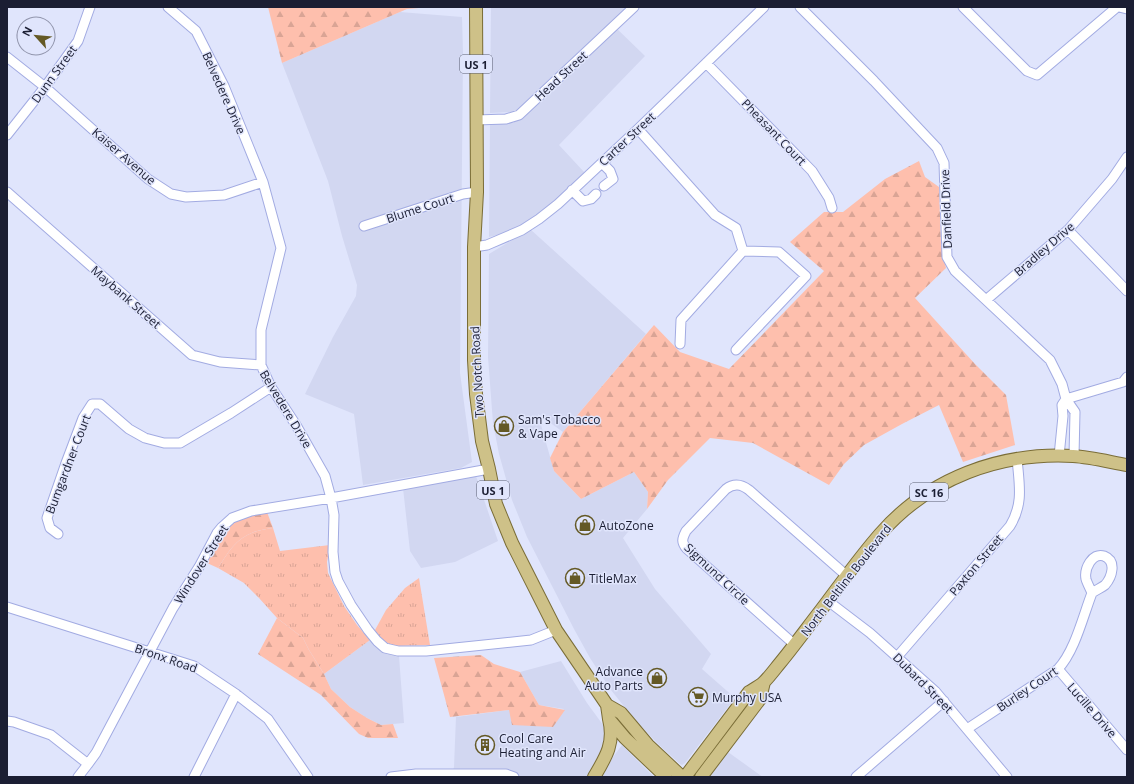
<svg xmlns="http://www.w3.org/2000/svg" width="1134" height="784" font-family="'Open Sans',sans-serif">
<defs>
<pattern id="grass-tufts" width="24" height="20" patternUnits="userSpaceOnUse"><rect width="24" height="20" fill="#febfad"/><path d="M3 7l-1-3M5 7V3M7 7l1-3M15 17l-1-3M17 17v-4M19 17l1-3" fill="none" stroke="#d9a495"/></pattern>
<pattern id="forest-firs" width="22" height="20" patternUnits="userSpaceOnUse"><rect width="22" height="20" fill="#febfad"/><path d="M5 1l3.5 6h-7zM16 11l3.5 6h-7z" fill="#d9a495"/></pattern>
</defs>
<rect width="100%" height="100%" fill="#e0e5fc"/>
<path fill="#d2d7f1" d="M491,7H627L611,23L645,56L559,145L585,173L563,195L538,215L512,230L497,235L489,237L490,124L514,123L511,112L490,113Z
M400,12L462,17L463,53L460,373L472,462L461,468L363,485L354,414L305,394L333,337L356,296L357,285L342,236L328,181L282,63Z
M530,229L646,334L563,432L538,414L554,471L581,499L634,472L648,492L647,509L623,538L655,589L711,654L702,669L735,698L685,763L682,765L680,764L659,745L635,720L611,690L590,658L574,629L527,537L512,500L499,454L493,423L488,357L489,254Z
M476,476L498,541L455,562L421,568L410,551L403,488Z
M370,640L376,647L388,653L399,656L404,723L381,725L367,718L350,707L331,689L324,674Z
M561,661L587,703L606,729L607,739L587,777H451L454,767L456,717L509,710L553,727L564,709L539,705L520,672Z
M622,745L654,777H600L613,757Z
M728,752L760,775L763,777H710Z"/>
<path fill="url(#grass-tufts)" d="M273,528L280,551L330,545L327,562L328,573L344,606L357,625L370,640L324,674L309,650L303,638L277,618L259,598L244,583L218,568C228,553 235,539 254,532C259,530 266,529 273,528Z
M419,578L430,645L393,646L377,637L375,630L386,610L405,588Z"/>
<path fill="url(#forest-firs)" d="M268,7H431L407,9L282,63Z
M919,161L925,177L939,187L941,246L946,268L915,298L975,364L1006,395L1015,445L963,462L939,405L902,424L864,445L844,464L829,485L753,443L710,438L668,480L647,509L648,492L634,472L581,499L554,471L550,458L563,432L654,325L680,352L729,369L824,271L790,242L824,212H843L885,179Z
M267,512L273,528C266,529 259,530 254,532C235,539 228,553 218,568L207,563C211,554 220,533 227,527C238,518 253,515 267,512Z
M277,618L303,638L309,650L324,674L331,689L350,707L367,718L381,725L393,724L398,738H368L359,734L321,695L258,654Z
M481,655L494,664L520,672L539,705L565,710L553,727L512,725L509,710L450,717L434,658Z"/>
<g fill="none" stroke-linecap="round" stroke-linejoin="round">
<defs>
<path id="minor" d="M168,7L196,31L224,86L263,182L281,248L261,330V365L271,387L296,425L325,476L331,498L334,515L333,552L335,572L338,581L351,605L368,630L377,641L385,648L398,651H426L531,640L556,630
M800,7L874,81L937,148L944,163L947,257L955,271L1050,360L1062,384L1066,399L1075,412L1074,456
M963,7L1027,71L1037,75L1117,7
M1119,7L1127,9
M7,57L45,87L148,179L171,194L186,197L224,195L263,182
M706,63L812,171L829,198L832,208
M476,120L506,119L519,115L634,7
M638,129L715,215L736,228L743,251
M7,135L45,87L78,41L90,7
M602,163L610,171L613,179L604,186
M572,190L583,201L591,199L596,194
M7,192L192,355L220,362L261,365
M364,226L463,194L477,192
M1068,230L1127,291
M474,247L487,245L522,230L539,219L558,204L638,129L764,7
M986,300L1068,230L1112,179L1127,157
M680,344L681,320L743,251L779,252L806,276L736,350
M1066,399L1123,382L1127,377
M1059,456L1063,416L1062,405L1066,399
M58,534L50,528L47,518L66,463L83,418L92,404H100L129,429L145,438L164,443H180L231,413L271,387
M828,601L870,633L935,691L1007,777
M7,607L194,666L236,694L268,719L308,777
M795,645L687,549C681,542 682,539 686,531L726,489C734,483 741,484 749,490L847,576
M897,657L1010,526C1024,503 1019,484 1017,458
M1058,669L1127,750
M7,721L14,722L51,735L88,764
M967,729L1058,669C1075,651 1083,616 1092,593C1090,588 1087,583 1086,579C1084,569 1092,552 1104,556C1117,561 1112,577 1105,585C1101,588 1096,590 1092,593
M78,777L88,764L96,753L173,608L199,567L217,533L222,527L232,518L251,511L331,498L489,469
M194,777L236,694
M391,777L416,774H506L514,777
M856,777L944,701"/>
<path id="major" d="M476,7L477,192L474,247V360L476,394L482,441L489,469L496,504L512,543L556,630L607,705L609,719L625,738L666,777
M607,705L621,713L648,745L682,777
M594,777C606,757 615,743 609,719
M685,777L749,692C754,689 760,686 764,682C770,676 775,669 780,663C794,646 807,628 821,610C840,585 859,558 880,534C929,478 1000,452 1073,456C1090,457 1110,462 1127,465
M701,777L760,699L764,682"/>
</defs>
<use href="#minor" stroke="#a2abe2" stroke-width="11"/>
<use href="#major" stroke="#7a6d37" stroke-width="14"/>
<use href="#minor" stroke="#fff" stroke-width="9"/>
<use href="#major" stroke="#cec188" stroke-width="12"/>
</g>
<defs>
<symbol id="shop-ring" viewBox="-11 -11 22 22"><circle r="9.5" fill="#e0e5fc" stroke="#645925" stroke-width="1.5"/><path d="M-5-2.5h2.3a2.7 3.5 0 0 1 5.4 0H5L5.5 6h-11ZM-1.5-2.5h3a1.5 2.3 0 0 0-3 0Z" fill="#645925"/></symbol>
<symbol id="supermarket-ring" viewBox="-11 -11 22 22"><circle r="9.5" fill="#e0e5fc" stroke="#645925" stroke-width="1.5"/><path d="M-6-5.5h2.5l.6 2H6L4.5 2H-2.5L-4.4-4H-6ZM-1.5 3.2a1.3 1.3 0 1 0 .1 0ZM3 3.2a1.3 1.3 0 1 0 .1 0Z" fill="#645925"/></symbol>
<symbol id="building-ring" viewBox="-11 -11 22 22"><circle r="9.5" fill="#e0e5fc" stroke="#645925" stroke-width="1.5"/><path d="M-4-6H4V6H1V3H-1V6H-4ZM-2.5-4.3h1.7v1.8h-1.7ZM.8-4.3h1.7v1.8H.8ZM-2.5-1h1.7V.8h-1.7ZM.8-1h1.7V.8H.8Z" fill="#645925"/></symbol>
</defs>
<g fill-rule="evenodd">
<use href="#shop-ring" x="493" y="415" width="22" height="22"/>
<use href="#shop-ring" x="574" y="514" width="22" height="22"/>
<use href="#shop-ring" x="564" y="567" width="22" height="22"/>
<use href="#shop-ring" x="646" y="667" width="22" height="22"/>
<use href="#supermarket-ring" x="687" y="686" width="22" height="22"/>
<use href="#building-ring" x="474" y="734" width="22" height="22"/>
</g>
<g text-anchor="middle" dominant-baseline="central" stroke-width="3" stroke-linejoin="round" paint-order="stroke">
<g fill="#e0e5fc" stroke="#565a6f" stroke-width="1">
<rect x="460" y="55" width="32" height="18" rx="3"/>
<rect x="477" y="481" width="32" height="18" rx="3"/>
<rect x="910" y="483" width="38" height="18" rx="3"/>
</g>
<g font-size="11" font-weight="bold" fill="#1b1e33">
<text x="476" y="64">US 1</text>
<text x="493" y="490">US 1</text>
<text x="929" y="492">SC 16</text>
</g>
<g font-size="12" fill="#1b1e33" stroke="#e0e5fc">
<text transform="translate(54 74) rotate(-54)">Dunn Street</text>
<text transform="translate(561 76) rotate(-43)">Head Street</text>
<text transform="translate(224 93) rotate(66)">Belvedere Drive</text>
<text transform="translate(774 132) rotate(46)">Pheasant Court</text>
<text transform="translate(627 139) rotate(-43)">Carter Street</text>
<text transform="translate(124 156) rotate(41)">Kaiser Avenue</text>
<text transform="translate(420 208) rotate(-18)">Blume Court</text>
<text transform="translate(946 209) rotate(-92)">Danfield Drive</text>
<text transform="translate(1044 249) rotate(-41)">Bradley Drive</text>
<text transform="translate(126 297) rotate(41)">Maybank Street</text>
<text transform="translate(477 372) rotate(-93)">Two Notch Road</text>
<text transform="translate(286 409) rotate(59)">Belvedere Drive</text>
<text transform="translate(68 464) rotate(-69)">Bumgardner Court</text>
<text transform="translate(201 564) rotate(-58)">Windover Street</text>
<text transform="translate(976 565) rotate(-50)">Paxton Street</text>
<text transform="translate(717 574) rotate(43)">Sigmund Circle</text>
<text transform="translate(846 580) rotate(-52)">North Beltline Boulevard</text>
<text transform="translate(166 658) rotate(19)">Bronx Road</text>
<text transform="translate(923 683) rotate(45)">Dubard Street</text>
<text transform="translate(1027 689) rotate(-34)">Burley Court</text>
<text transform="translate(1092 710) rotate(49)">Lucille Drive</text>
</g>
<g font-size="12" fill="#1b1e33" stroke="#e0e5fc" text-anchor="start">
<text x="518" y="419">Sam's Tobacco<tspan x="518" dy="14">&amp; Vape</tspan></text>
<text x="599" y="525">AutoZone</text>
<text x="589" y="578">TitleMax</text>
<text x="643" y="671" text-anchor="end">Advance<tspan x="643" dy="14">Auto Parts</tspan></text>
<text x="712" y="697">Murphy USA</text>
<text x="499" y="738">Cool Care<tspan x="499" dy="14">Heating and Air</tspan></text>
</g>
</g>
<rect width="1134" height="784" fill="none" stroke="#1b1e33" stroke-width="16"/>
<g transform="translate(36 36) rotate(297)"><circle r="19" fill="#e0e5fc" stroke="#9195ac"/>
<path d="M0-3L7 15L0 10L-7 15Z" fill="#645925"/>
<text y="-6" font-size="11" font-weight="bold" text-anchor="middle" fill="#1b1e33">N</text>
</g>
</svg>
